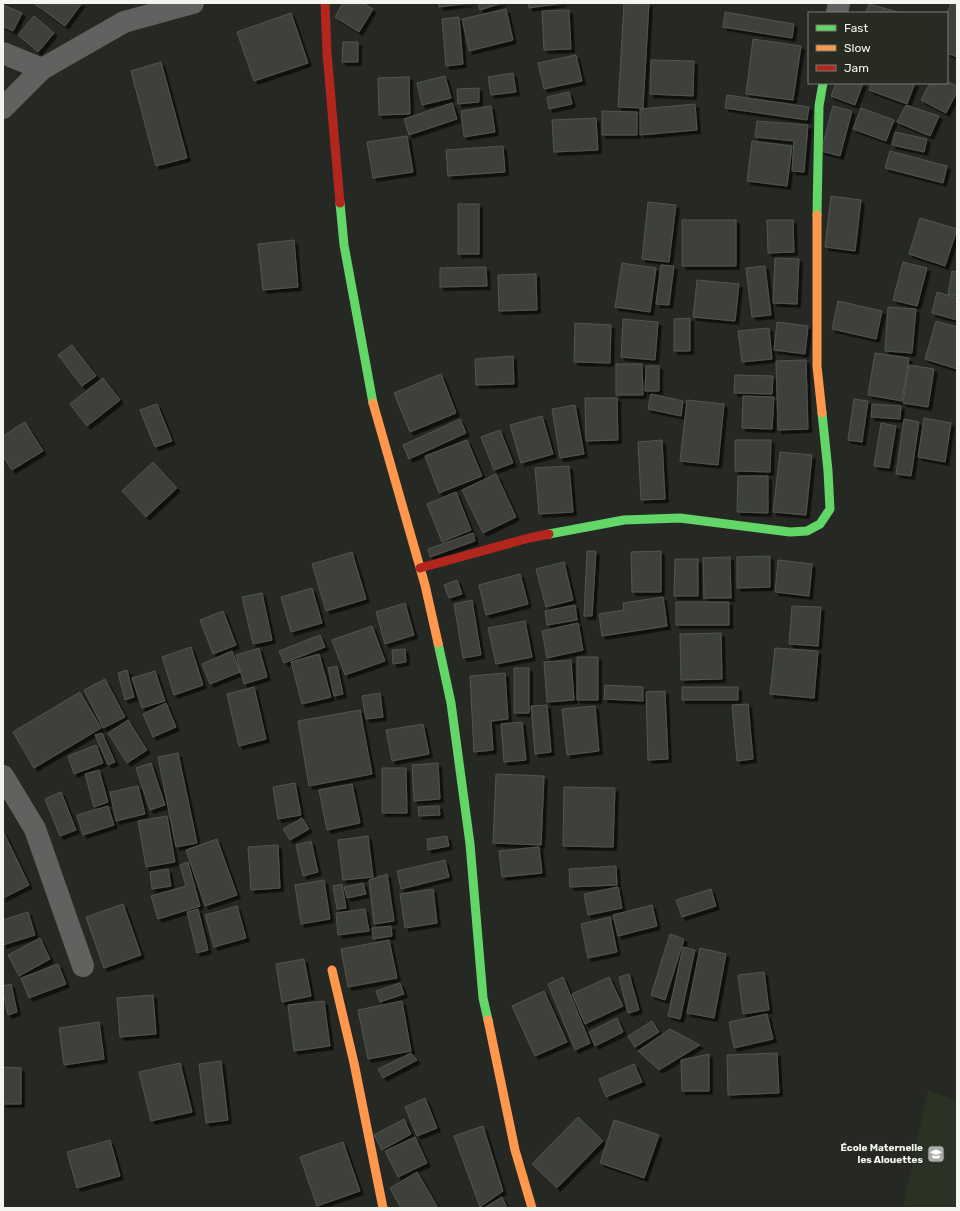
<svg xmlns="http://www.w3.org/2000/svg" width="960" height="1211" font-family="Rubik,sans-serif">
<defs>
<filter id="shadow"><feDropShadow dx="3.5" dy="3.5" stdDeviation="0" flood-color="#0009"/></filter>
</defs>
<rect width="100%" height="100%" fill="#262923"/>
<path fill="#2b3123" d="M928,1090L957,1101V1208H903Z"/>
<path fill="#3e413b" stroke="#525450" filter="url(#shadow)" d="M36,3H82L65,26L35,4Z
M343,3H363L373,9L359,32L335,17Z
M439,3H469L439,7Z
M478,3H502L480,10Z
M528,3H563L529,8Z
M624,3H649L643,108L618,107Z
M951,3L957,5V57L947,53V14Z
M869,4L901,13H866Z
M3,5L22,13L13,31L3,26Z
M506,9L513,40L469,51L462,19Z
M569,10L571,49L544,50L542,11Z
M725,12L794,24L792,38L723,27Z
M291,13L308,63L254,81L237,32Z
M34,16L54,33L38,52L18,35Z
M459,17L463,64L446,66L442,19Z
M753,39L801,46L793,100L746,94Z
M343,42H358V62H342Z
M576,55L582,81L544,89L538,63Z
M651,60L694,61L693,96L650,94Z
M161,62L187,158L156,166L131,71Z
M513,73L516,92L491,95L488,77Z
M445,76L451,98L422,105L417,83Z
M409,77L410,114L379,115L378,78Z
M947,81L957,86V92L946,113L921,100L930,83H947Z
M836,83H863L855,105L831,96Z
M871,83H915L907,104L869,90Z
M479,88V102L458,104L457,89Z
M569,92L572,104L549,109L547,97Z
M727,95L809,107L807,120L725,108Z
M452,103L457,119L409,135L404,119Z
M695,104L697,130L640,135V109Z
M906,105L939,116L930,136L897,122Z
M491,106L495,132L464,137L461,111Z
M833,106L852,111L840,156L821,151Z
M861,108L894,120L886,141L853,129Z
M602,111L637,112V135H602Z
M596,118L598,150L554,152L552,120Z
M757,121L808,125L804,172L792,171L794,141L755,137Z
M895,132L927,139L924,152L892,145Z
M407,136L413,172L373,178L367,142Z
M752,141L792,146L787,186L747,181Z
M503,146L505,172L448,176L446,150Z
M890,151L947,166L943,183L885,168Z
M831,196L861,200L855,251L825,247Z
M648,202L676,205L669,262L642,259Z
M458,204H479V254H458Z
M920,218L957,229L945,266L909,254Z
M682,220H736V266H682Z
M767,220H793L794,252L768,253Z
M294,240L298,287L263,290L258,244Z
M775,258L799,259L797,304L773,303Z
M903,262L927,268L917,306L893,300Z
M622,263L656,268L650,312L615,307Z
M661,265L674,266L669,305L656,304Z
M765,266L771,315L752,317L746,268Z
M486,267L487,286L440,287V268Z
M952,271L957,272V296L948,294Z
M536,274L537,310L499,311L498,275Z
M697,280L739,284L735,321L693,317Z
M937,292L957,298V320L932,313Z
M838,301L882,311L876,339L832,329Z
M888,307L916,309L912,353L885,351Z
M690,318V351H674V319Z
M623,319L658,322L655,360L621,357Z
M936,321L957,327V369L925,359Z
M777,322L808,326L805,354L774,350Z
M575,323L611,325L610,363L574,362Z
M769,328L772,359L742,362L738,331Z
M72,345L96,376L82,386L58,355Z
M875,353L909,358L902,401L868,395Z
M513,356L514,384L476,385L475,359Z
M806,360L808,429L778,430L776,361Z
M616,364H642L643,395H616Z
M909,365L934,369L928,407L903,403Z
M646,366H659V391H645Z
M441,374L456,413L410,432L394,393Z
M735,375L773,376L772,394L734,393Z
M103,378L120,400L87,426L70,404Z
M651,394L683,401L681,416L648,409Z
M743,396L774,397L772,429L742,428Z
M585,398H617L618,440L586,441Z
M854,399L868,401L862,442L848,440Z
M687,400L724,404L718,465L680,461Z
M157,404L172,441L155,447L140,410Z
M872,404L901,406L900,419L871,417Z
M575,405L584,454L560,458L552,409Z
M542,416L553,454L521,463L510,425Z
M924,418L951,423L945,462L918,457Z
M460,419L466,433L409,459L403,445Z
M904,419L919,422L911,476L896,474Z
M25,422L43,451L12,470L3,456V436Z
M881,423L896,426L889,468L874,466Z
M500,430L513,463L494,470L481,437Z
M467,440L482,476L439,493L425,456Z
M662,440L665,499L641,500L638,442Z
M735,440H771L770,472L735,471Z
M780,452L812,455L806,515L773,512Z
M153,462L177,488L146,517L122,491Z
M569,466L573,512L539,514L535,468Z
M496,474L516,517L483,533L462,490Z
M738,476H768V513L737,512Z
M456,492L471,530L442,542L427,504Z
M473,533L475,541L430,557L428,549Z
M587,551H596L592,616H584Z
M661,551V592H632L631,552Z
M352,552L366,599L326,611L312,564Z
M770,556V587L737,588V557Z
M730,557L731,598H704L703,558Z
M675,559H698V596H674Z
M778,560L812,564L809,596L775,592Z
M564,562L573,600L546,607L536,569Z
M520,574L528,604L486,615L479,585Z
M457,580L462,594L449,598L444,585Z
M312,588L322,623L291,632L281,597Z
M262,593L272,640L253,644L242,597Z
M663,597L667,626L602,636L599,614L624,610L623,603Z
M472,600L481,655L463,658L454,604Z
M676,602H729V625H676Z
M405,603L414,635L385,644L376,612Z
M575,605L577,620L547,625L545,611Z
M792,606L821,607L818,646L789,644Z
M223,611L236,645L213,654L200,620Z
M525,621L532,657L496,664L488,628Z
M578,623L583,650L547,658L542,631Z
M372,626L385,661L345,675L332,640Z
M721,633L722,679L681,680L680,634Z
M320,635L325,647L284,663L279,651Z
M191,647L203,685L174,695L162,657Z
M259,648L267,677L244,684L236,655Z
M775,648L818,651L814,698L770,694Z
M405,649L406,662L393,664L392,650Z
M232,651L240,672L210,684L202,664Z
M319,654L331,697L302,704L291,662Z
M577,657H598V700H577Z
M571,660L574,700L547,702L544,662Z
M337,666L343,694L334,696L328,668Z
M514,668H529V713H514Z
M127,670L134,697L125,700L118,673Z
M155,671L165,701L142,708L132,678Z
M505,673L508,719L491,721L493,750L474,752L470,676Z
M105,679L125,717L103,728L84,690Z
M605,685L643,687V701L604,699Z
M254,687L266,739L239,746L227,694Z
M682,687H738V700H682Z
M665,691L668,759L648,760L646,692Z
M80,692L101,728L34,768L13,732Z
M380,693L383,717L366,719L362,696Z
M166,703L176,727L153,737L143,714Z
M748,704L753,759L737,761L732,705Z
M547,705L551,752L535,754L531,706Z
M595,706L599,751L567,755L562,709Z
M360,710L372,774L309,786L298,721Z
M128,720L147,750L127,763L108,733Z
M522,722L526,760L504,762L501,724Z
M423,724L429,754L392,761L386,730Z
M102,733L115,762L108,765L95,735Z
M96,745L103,763L74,774L68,756Z
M178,753L197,843L176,847L158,757Z
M151,763L165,805L150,810L136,768Z
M438,763L440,799L414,801L412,765Z
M382,768H406L407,813H382Z
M99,770L108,802L94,807L85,774Z
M496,774L544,776L541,845L493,843Z
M295,783L301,815L278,819L273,787Z
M352,784L360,823L327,830L319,790Z
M138,786L145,814L116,821L110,792Z
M564,787L615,788L613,847L563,846Z
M61,792L76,830L60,836L45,799Z
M108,806L114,825L83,835L77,815Z
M439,806L440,815L419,816L418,807Z
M167,816L175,862L146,867L138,821Z
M302,818L309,829L290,840L283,829Z
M3,831L29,885L3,898Z
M368,836L373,877L343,880L338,840Z
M447,836L449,846L428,850L427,839Z
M217,839L237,895L205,906L186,850Z
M311,841L318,872L303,876L296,845Z
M278,845L280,888L251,890L248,847Z
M539,847L542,873L502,877L499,851Z
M445,860L449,877L401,889L397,871Z
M188,862L200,906L158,919L151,896L186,886L180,865Z
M616,866L617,885L570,887L569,869Z
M168,869L171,886L152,889L150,872Z
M387,874L394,921L374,924L369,880Z
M324,880L330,919L301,924L295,885Z
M363,883L366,894L347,898L344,887Z
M342,884L346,908L337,909L333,886Z
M618,887L622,908L588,915L584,894Z
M433,889L437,923L405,928L400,894Z
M711,889L716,906L682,917L676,900Z
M123,904L141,955L104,968L86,917Z
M652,905L657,926L618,936L613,915Z
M237,906L246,938L214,947L205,915Z
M198,909L208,950L197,953L187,912Z
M365,909L369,931L338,935L336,913Z
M28,912L35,935L3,945V920Z
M610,917L617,952L588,958L581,924Z
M391,926L392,936L373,939L372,928Z
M670,934L684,939L665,1000L651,995Z
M40,938L50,959L19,976L8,955Z
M389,940L397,978L348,987L341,949Z
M683,947L695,950L680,1019L668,1016Z
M700,948L726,954L714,1018L687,1013Z
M304,959L311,996L282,1002L276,964Z
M58,964L66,984L29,998L21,978Z
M764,972L769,1010L743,1014L738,975Z
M629,974L639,1010L628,1013L619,977Z
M563,977L590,1043L575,1050L548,984Z
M609,977L623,1006L585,1024L572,994Z
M400,983L404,994L380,1002L376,991Z
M11,984L17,1012L8,1015L3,993V986Z
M544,991L567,1042L535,1056L512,1006Z
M153,995L156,1034L120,1037L117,998Z
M324,1001L330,1046L294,1051L288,1005Z
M402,1001L411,1051L368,1059L358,1010Z
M767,1014L773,1039L734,1048L729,1022Z
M617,1018L623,1032L595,1046L589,1032Z
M652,1021L659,1032L635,1047L628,1036Z
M99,1022L104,1059L64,1065L59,1028Z
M670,1029L700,1045L659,1070L638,1051Z
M411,1053L417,1060L383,1078L378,1069Z
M777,1053L779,1093L728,1095L727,1055Z
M709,1054V1091H682L681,1060Z
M221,1061L228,1120L206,1123L199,1064Z
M180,1063L192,1112L151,1121L139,1072Z
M634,1064L642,1082L606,1097L599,1079Z
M3,1067L21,1068V1104H3Z
M425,1098L437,1128L417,1136L405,1107Z
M578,1117L603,1141L557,1188L532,1164Z
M404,1119L411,1134L382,1150L374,1135Z
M614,1120L659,1135L644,1178L600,1163Z
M483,1126L503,1191L480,1207L454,1136Z
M415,1137L427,1163L398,1177L385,1151Z
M110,1140L120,1176L77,1188L67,1152Z
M343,1142L360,1191L317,1206L300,1157Z
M417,1172L438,1208H401L390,1188Z
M502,1197L507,1208H484Z"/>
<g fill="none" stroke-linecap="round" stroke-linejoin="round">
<path stroke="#61615f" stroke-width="22" d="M837,13L839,3
M3,53L42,69
M3,108L42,69L124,22L193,3
M3,776L35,829L83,966"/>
<path stroke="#63d668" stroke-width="9" d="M340,203L344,245L373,403
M817,215L819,106L823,83
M549,534L624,520L680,518L790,532L807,531L820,524L830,509L828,471L822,413
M438,643L451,703L470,844L483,998L488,1020"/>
<path stroke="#ff974d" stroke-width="9" d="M817,215V366L822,413
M373,403L425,585L438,643
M332,970L354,1063L383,1208
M488,1020L515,1150L532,1208"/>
<path stroke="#b3261e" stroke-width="9" d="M325,3L327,53L340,203
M420,568L529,538L549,534"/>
</g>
<defs>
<symbol id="school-square" viewBox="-11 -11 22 22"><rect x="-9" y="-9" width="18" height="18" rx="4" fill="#abaea8" stroke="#272b21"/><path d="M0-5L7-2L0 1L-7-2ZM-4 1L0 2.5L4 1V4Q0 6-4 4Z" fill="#fff"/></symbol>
</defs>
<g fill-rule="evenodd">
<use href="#school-square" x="926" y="1144" width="20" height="20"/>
</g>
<g text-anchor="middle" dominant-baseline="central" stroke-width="3" stroke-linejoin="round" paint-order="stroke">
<g font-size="10" font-weight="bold" fill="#f3f6ef" stroke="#272b21" text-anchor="end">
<text x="923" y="1148">École Maternelle<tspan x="923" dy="12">les Alouettes</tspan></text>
</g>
</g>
<rect width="960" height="1211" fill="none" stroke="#f3f6ef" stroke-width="8"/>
<rect x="808" y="12" width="140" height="72" fill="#272b21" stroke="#797c73"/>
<rect x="816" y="25" width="20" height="6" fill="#63d668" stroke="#797c73"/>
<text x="844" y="32" font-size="12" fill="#f3f6ef">Fast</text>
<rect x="816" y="45" width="20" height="6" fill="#ff974d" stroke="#797c73"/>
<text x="844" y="52" font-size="12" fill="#f3f6ef">Slow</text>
<rect x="816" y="65" width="20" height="6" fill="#b3261e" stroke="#797c73"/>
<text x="844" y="72" font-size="12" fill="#f3f6ef">Jam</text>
</svg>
